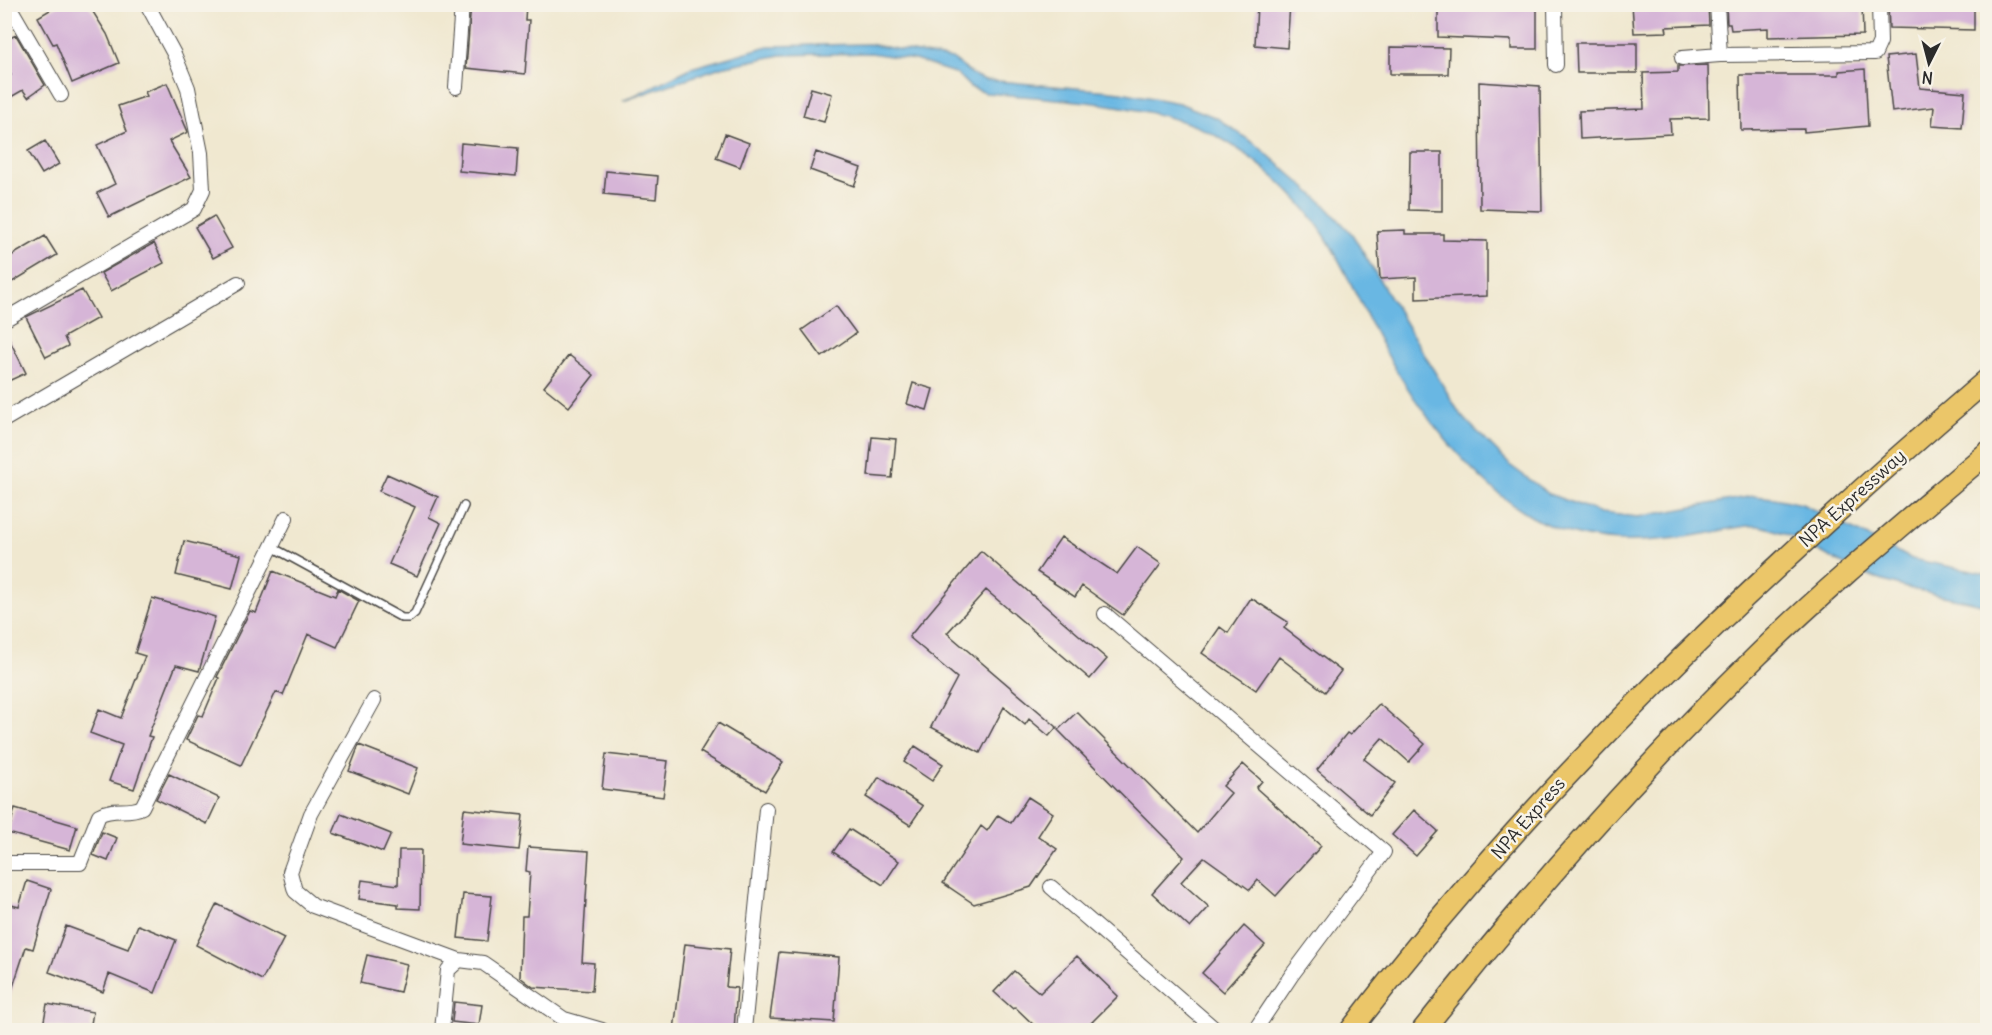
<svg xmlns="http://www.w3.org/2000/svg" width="1992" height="1035" font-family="Delius,sans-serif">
<rect width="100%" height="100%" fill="#f7f3e8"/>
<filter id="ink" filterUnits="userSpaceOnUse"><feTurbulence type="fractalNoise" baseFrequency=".0167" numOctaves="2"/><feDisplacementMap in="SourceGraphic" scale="12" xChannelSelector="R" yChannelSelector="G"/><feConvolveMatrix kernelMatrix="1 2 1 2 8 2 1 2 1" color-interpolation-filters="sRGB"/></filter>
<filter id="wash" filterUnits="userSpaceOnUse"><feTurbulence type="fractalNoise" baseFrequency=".008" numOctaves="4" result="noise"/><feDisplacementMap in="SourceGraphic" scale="24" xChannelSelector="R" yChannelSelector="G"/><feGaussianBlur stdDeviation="1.35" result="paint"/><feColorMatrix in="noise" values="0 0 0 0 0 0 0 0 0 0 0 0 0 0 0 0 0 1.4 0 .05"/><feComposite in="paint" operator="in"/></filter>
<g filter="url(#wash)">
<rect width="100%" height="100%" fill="#f0e8d0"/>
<path fill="#69b7e3" stroke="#4a7187" stroke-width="1.5" d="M869,44L952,59L975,76L986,80L1121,92L1179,103L1217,118L1259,147L1323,203L1352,234L1460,414L1511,466L1549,494L1601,513L1638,517L1753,496L1774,498L1802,504L1912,559L1987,574V605C1948,597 1907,590 1869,576C1838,565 1788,529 1758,526C1742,524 1720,532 1704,534C1642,544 1589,548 1532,517C1472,482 1417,409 1384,349C1364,312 1347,272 1325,236C1294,188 1239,141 1185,122C1121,101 1052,99 986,93L970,87L957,74L915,60L871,53L781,55L721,67L623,101L691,68L768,46Z"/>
<g id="blocks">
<path fill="#d6b5d7" d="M60,4H88L107,34L119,63L72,83L56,43L53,44L38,17Z
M471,4H526L525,20H529L525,74L466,68Z
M1257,4H1290L1287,48L1255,45Z
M1438,4H1537V49H1511V40L1438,37Z
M1632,4H1708L1709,25L1666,27L1667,32L1634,33Z
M1726,4H1862L1863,35L1768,37V28L1731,30L1730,24H1727Z
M1888,4H1974V30L1889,28Z
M16,35L45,85L28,97L23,90L4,101V79L11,75L4,65V41Z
M1576,43H1637V73H1577Z
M1390,47L1449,48L1448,74H1390Z
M1916,54L1920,88L1965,92L1962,128L1932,126L1934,107L1892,112L1886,57Z
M1708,65L1709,118L1670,119L1671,134L1580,139L1579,111L1644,109L1643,73L1678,72V66Z
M1865,69L1868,126L1804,132V129L1741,130L1740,75H1839V71Z
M1479,82L1540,86L1542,211L1480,209Z
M167,83L188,132L169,141L191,177L109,217L97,193L115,184L97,145L127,131L118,106L147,96L145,92Z
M811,88L832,94L824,122L803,116Z
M725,134L749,143L740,167L716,158Z
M45,141L59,164L42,174L28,151Z
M461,143L518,148L516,176L459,171Z
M816,152L861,168L854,186L810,170Z
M1410,152H1442V211L1409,210Z
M606,171L658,176L656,199L604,194Z
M214,216L232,248L213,258L195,227Z
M1405,230V234H1443V240L1487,241V296L1416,299V277L1380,279L1377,231Z
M45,236L57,255L4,287V260Z
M154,243L164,263L111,291L101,273Z
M82,290L98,318L64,337L68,346L46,357L26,317Z
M836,306L856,333L822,357L802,330Z
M4,329L26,373L4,383Z
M569,355L594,375L569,407L544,387Z
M913,383L933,389L927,410L907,404Z
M872,437L896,439L892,478L868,476Z
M387,474L438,497L429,517L441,523L417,576L389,564L415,507L379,491Z
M1061,537L1117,574L1137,547L1161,564L1123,615L1082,586L1075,597L1037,572Z
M184,541L241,555L232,589L176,575Z
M981,551L1107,659L1090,679L986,590L947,633L1057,727L1049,736L1029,719L1025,725L1004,707L980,753L931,727L957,678L909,637Z
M273,571L335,596L338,589L359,601L337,647L308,634L283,695L276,692L241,765L186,740L198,715L203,716L219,678L217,677L250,611L256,613Z
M152,598L215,617L199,671L176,665L148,736L152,737L134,789L109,781L122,745L90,733L99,709L121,718L145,656L135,653Z
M1251,598L1288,622L1284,628L1341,671L1325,692L1279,657L1256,690L1202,653L1220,627L1228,633Z
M1379,704L1425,744L1409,762L1382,738L1364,759L1395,783L1370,815L1317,770L1347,733L1350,735Z
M1077,712L1197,833L1231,793L1223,786L1243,764L1262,781L1256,788L1321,846L1276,896L1258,880L1250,890L1204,857L1181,882L1209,907L1190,928L1152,893L1184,857L1058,730Z
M718,723L783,762L765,791L700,752Z
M359,745L418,768L408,794L349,771Z
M915,746L943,764L932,781L904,762Z
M606,754L668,761L663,797L602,789Z
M169,774L219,798L207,824L156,799Z
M879,777L923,806L910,825L866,797Z
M1028,797L1053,813L1038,836L1057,849L1031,887L974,904L943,883L981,826L987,831L998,815L1011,823Z
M15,808L77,826L70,850L8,833Z
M464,809L523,815L519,850L460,844Z
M1414,810L1438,831L1416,856L1392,835Z
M341,814L391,834L383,852L333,833Z
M849,829L899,861L883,885L833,852Z
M102,832L117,838L108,861L93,855Z
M528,847L589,851L582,962L594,963L592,991L533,987L520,977L522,916H527L530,872L526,871Z
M399,850H421L420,909L398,908V904L359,899L362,880L398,885Z
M27,881L51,889L33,949L26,947L7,1005L4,1004V903L19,907Z
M463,894L492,896L487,941L458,938Z
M217,904L284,938L262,980L196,945Z
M138,925L176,940L155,993L109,974L103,992L49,972L66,926L128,949Z
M1244,926L1265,945L1223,992L1202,973Z
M685,944L730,949L726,987L737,988L734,1030H674Z
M779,952L839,957L834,1022L770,1018Z
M367,955L407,964L400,992L360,983Z
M1077,956L1118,996L1084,1030H1039L1015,1007L1013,1009L994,992L1014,971L1040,993Z
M454,1002L482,1005L479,1025L452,1022Z
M47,1004L93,1012L90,1030L43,1026Z"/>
</g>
</g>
<g filter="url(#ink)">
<use href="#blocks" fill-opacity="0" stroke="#494744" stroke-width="1.5"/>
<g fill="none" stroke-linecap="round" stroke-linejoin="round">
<defs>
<path id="lane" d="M272,547L402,618H409L415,613L464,506"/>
<path id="street" d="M8,4L61,95
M1555,4L1556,65
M1717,4L1720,55L1875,53L1880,42L1879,4
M1682,58L1720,55
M456,87L462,4
M4,320L194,209L203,190L201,153L188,88L174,54L147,4
M4,420L238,283
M1105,614L1384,852L1291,976L1255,1030
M374,700L311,814L290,872L295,891L313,906L459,960
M4,863H80L99,815C112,807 129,814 142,807L286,518
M1051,887L1216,1030
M442,1030L448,970L459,960L483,963L564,1019L602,1030
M744,1030L766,809"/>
<path id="primary" d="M1351,1030C1535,787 1757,577 1988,379
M1423,1030C1526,899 1637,773 1757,656C1830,584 1910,519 1988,452"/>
</defs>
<use href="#lane" stroke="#494744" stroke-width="10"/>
<use href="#street" stroke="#494744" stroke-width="16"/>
<use href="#primary" stroke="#494744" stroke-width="24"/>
<use href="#lane" stroke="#fff" stroke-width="7"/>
<use href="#street" stroke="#fff" stroke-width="14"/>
<use href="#primary" stroke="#ebc669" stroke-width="21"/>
</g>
</g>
<g text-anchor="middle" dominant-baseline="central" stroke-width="5" stroke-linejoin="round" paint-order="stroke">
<g font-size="18" fill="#2b2b2b" stroke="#f7f3e8">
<text transform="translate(1852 498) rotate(-42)">NPA Expressway</text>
<text transform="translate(1528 818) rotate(-49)">NPA Express</text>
</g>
</g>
<rect width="1992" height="1035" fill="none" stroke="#f7f3e8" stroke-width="24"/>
<g transform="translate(1929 63) rotate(186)" stroke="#f7f3e8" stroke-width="4.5" paint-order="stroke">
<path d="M0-4.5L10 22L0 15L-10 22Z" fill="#2b2b2b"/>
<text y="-9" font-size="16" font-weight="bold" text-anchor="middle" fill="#2b2b2b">N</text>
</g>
</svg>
